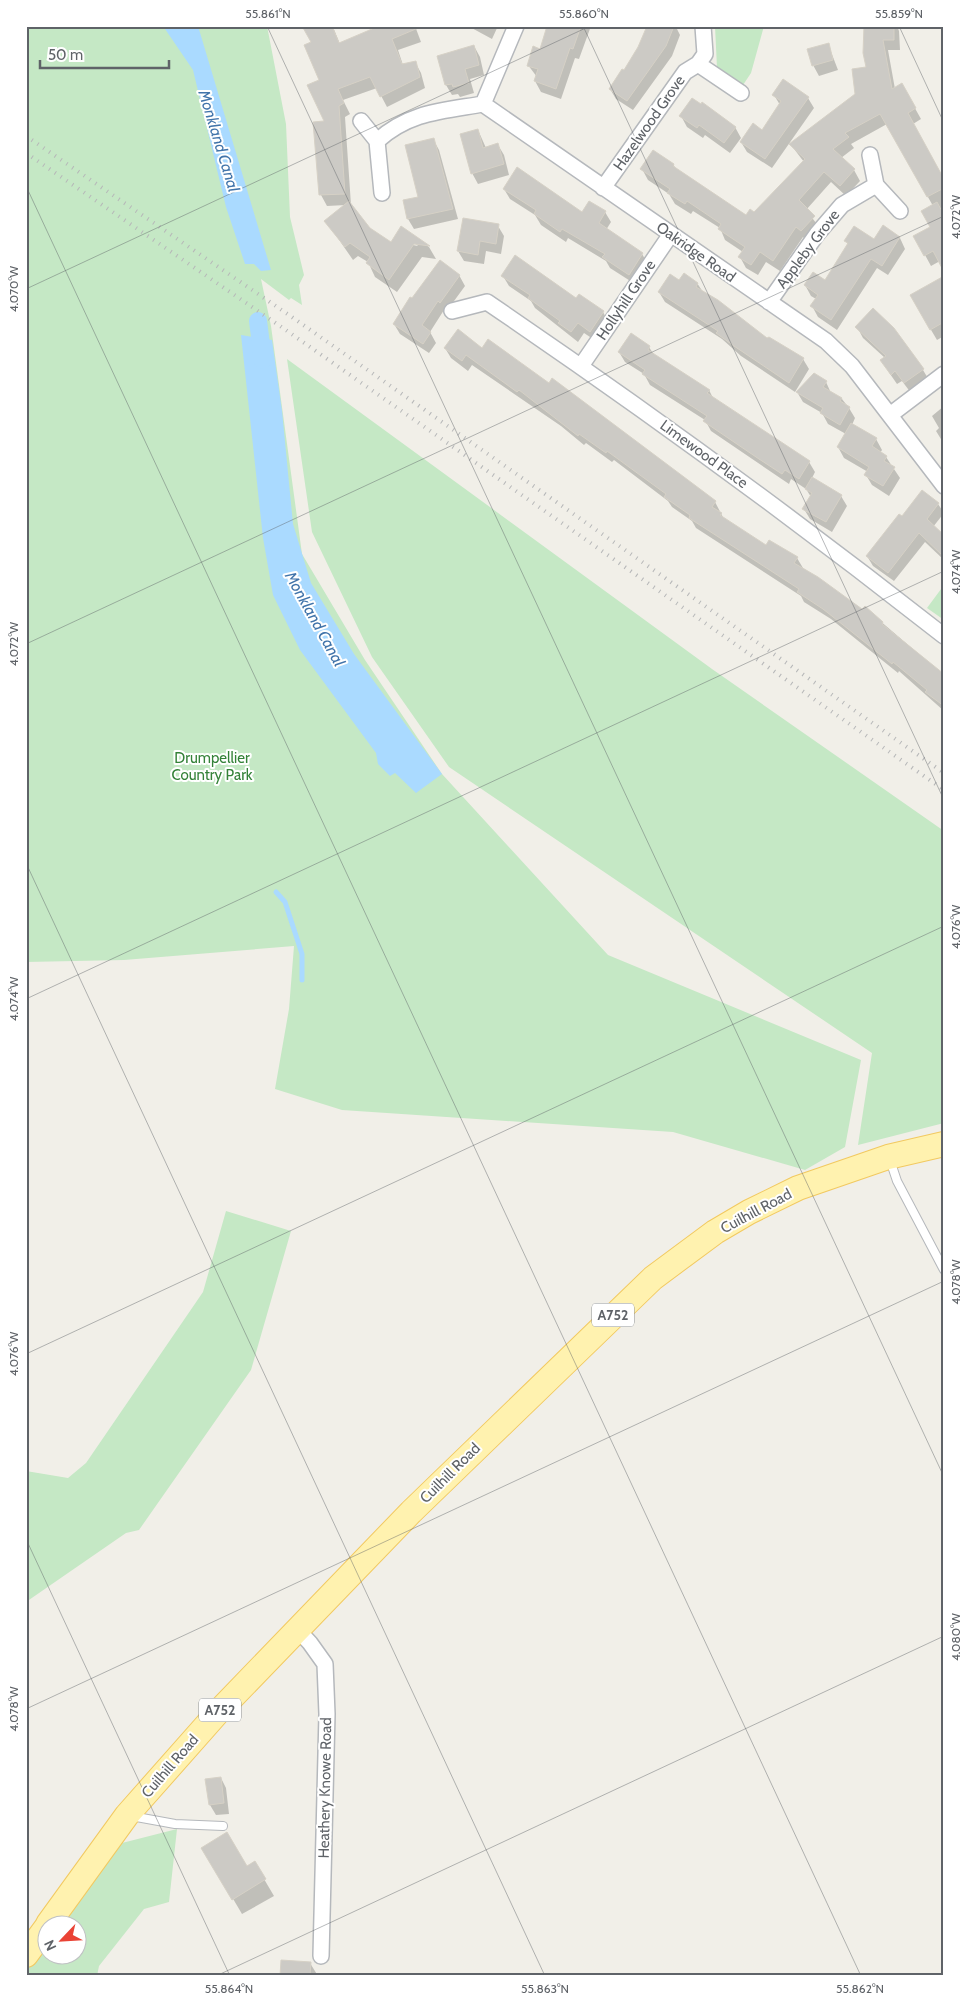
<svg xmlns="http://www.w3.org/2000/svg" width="970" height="2002" font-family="Cabin,sans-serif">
<rect width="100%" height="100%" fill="#f1efe8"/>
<path fill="#c5e8c5" d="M26,26H267L286,124L290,217L304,275L299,285L302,305L291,298L289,300L261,279L271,326L302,554L365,660L442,774L608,955L861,1060L845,1147L805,1170L673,1132L342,1110L275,1089L289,1009L294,946L124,960L26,962Z
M715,26H764L751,73L743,85L717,68Z
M287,359L712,669L944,831V1123L858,1145L872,1053L449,767L372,657L312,532Z
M944,585V620L927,608Z
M226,1211L291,1231L251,1370L139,1530L126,1533L26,1602V1471L68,1478L86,1463L203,1292Z
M177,1829L169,1902L144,1909L99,1966L97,1976H26V1968L47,1941L48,1954H78V1924H60L122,1843Z"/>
<path fill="#aadaff" d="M163,26H198L271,270L261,271L254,264H245L226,207L193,70Z
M241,335L272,340L282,411L293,524L311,583L354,654L442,774L416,793L395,773L390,776L378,764L376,753L300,650L273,595L263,538Z"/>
<path fill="#0003" fill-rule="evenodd" d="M304,26H335L333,27L340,44L415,26L421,42L398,50L403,65L415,62L421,73L425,88L387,107L377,88L343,100L350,114L345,117L351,205L370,229L391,243L402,228L429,247L436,259L422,257L397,292L375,277L368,262L358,256L353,260L326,221L346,205L327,206L321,195L326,122L321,81L312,43ZM415,243L418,246L408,244Z
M468,26H498L492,39Z
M548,26H591L579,59L575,58L561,99L541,92L535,81L537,77L528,65L540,50Z
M646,26H678L677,29L680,35L672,56L633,110L616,99L610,89L625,72L640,48L647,28Z
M865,26H897L899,31L900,50H888L895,89L902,85L921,119L913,124L944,179V269L940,261L931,266L925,255L931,228L933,206L887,124L851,144L854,148L841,158L854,170L860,181L846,196L831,182L806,210L820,228L807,241L803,237L780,271L766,262L758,275L746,268L740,257L743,252L725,240L720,228L693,211L691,214L675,204L669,194L648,180L642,169L673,164L676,169L747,216L754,214L804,162L791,145L857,95L867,68Z
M828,44L838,70L819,76L813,65Z
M474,46L480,57L484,75L470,79L474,93L460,97L458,94L452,95L446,85L438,57Z
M774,95L808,98L814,108L772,168L747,152L741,142L762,131L780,105Z
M681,116L735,127L741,138L730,153L705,135L703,138L687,127Z
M478,130L486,148L498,145L504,155L509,175L478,184L472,173Z
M433,139L439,150L458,219L414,229L408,219L404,201L419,198Z
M504,189L583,214L605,212L611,222L606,230L642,254L648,264L635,284L610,268L606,261L568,238L566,242L541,225L535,215L510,199Z
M498,226L504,236L501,254L486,251L484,264L464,261L458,251Z
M883,227L900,238L905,249L888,275L877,268L837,330L818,317L812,306L816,299L811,296L805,285L826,282L848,245L846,241H874Z
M459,275L465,286L446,312L444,310L430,332L436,343L429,353L400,334L394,324Z
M503,276L576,299L579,295L603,312L609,323L596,341L584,333L578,342L535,308L531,301L509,286Z
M680,282L697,283L703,292L768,340L803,359L809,369L795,392L741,356L722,339L665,302L659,292Z
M911,296L944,319V336L937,340Z
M857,327L923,370L929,380L911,393L902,381L897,384L888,371L885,358L863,338Z
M649,347L654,355L709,390L713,398L809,462L815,472L812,478L841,496L847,506L832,532L810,519L804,509L811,497L806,489L791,479L789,484L711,431L705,420L650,385L644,374L625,362L619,352Z
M445,348L482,349L715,502L724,519L766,546L797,558L803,568L862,611L865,608L941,673L944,671V711L899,671L898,673L831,619L804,602L801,596L696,528L692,521L672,507L668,501L614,460L612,462L586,443L584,445L561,426L472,365L468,371L451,358Z
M826,382L831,393L842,399L849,408L855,418L852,425L876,439L882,450L880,453L886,457L900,478L889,496L872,485L866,475L868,472L844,458L838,447L846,434L828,424L822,413L803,402L797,392Z
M944,406V444L936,431L939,428L932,416Z
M938,504L944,513L933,527L944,537V560L925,542L894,581L873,566L867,556L902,518Z
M221,1778L226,1788L229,1814L216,1815L210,1805Z
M203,1848L246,1867L254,1862L274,1896L242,1914Z
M310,1963L318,1976H281Z"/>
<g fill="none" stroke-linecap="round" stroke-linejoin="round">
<path stroke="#aadaff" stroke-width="5" d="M276,892L285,902L302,954V980"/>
<path stroke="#aadaff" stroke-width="18" d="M258,321L263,360"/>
</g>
<path fill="#cccac5" stroke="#d6d1c6" d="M302,26H332L339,43L379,26H423L392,39L402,64L416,61L420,77L380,97L370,77L338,89L344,103L339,106L345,194L319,195L313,122L324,121L307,85L319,80L304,45L311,42Z
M547,26H581L573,49L570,48L556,89L534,81L538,69L527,66L533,46L540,49Z
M647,26H674L666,46L627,101L609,89L622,69L624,70L638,47Z
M864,26H894V40H883L892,89L902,83L916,108L908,113L944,179V188L927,197L880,114L845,133L849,137L833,149L855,169L840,186L824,172L799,200L815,216L801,231L796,227L773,261L760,252L751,265L738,257L745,247L718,229L721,224L687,201L685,204L667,193L670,189L640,169L653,150L674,164L673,166L746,215L750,209L754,212L805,159L789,144L855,94L852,69L866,67L863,53Z
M829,43L833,60L812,66L807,49Z
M474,45L479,65L465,69L469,83L453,87L452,84L445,85L437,56Z
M783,79L809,97L765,159L740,142L753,123L762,130L781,101L772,95Z
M692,98L701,104L702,102L736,127L724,143L699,125L697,128L679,116Z
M478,129L483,148L498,143L504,164L471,174L460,134Z
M434,138L453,209L407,219L403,200L418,197L405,145Z
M517,167L582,212L589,201L606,211L599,223L643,253L629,275L602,257L605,254L562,229L560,232L534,214L536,210L503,189Z
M349,201L370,228L391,242L401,226L430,246L414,244L389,280L366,263L370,257L350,243L345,247L324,221Z
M937,202L944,215V272L933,251L924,256L913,236L930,227L921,211Z
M463,218L499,224L496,244L480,241L478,255L457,251Z
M883,225L900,237L882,266L871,259L831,320L810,306L818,295L804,285L813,272L825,280L848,243L844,241L854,226L874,239Z
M515,255L576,298L579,294L604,311L590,332L578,323L571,332L558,323L560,321L528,298L530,295L501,276Z
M440,260L460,275L440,303L438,301L422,325L431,332L423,344L393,324L410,297L412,298Z
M684,273L698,283L696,287L718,300L767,338L769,337L804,358L789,383L734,346L716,333L718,331L658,292L670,274L679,280Z
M944,276V322L930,330L910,295Z
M873,308L894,328L924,369L904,383L895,371L891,375L880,360L886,356L855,327Z
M458,329L482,348L488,339L549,383L552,378L716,501L712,507L722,513L720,515L766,545L769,540L798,557L794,563L818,577L862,609L865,606L883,622L882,624L944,674V706L925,692L927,690L893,662L892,664L823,609L797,592L799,589L689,518L690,515L664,497L666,494L607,451L606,453L579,434L578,436L519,390L517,392L466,355L462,361L444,348Z
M631,333L650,346L648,350L710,390L707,393L810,461L799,479L785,470L782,474L759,459L703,421L707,416L642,374L645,370L618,352Z
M814,373L827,381L823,387L842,398L840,401L850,407L840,425L820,413L823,408L796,392Z
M851,423L877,438L872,446L887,456L884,461L895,467L883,486L864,475L869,467L837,447Z
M812,477L842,495L826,522L802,509L812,493L805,489Z
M922,490L939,503L927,519L944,535V557L919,533L888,573L866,556L899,514L902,516Z
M221,1777L224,1803L209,1805L205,1779Z
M227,1832L247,1866L255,1861L266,1879L232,1900L201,1848Z
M281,1960L311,1962L310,1976H280Z"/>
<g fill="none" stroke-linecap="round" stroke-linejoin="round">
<defs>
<path id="lane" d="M890,1160L897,1181L944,1270
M131,1816L175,1824L223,1826"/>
<path id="street" d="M516,26L483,104L826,341L852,366L944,486
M698,64L705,54L703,26
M361,121L377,141
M870,155L876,185L900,211
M603,188L685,72L698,64L741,93
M382,193L377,141C409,112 442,111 483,104
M769,302L817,234L842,205L876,185
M452,311L487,302C643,408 795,519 944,636
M581,366L671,234
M890,415L944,374
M298,1630L310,1643L325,1664L327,1714L321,1956"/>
<path id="primary" d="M48,1924L127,1815L219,1711L411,1512L653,1278L715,1232L749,1212L798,1188L888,1157L944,1144
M26,1955L48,1925"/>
</defs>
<use href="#lane" stroke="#b5b8bc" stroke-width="10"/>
<use href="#street" stroke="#b5b8bc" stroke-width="18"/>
<use href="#primary" stroke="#f2c960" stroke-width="26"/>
<use href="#lane" stroke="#fff" stroke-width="8"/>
<use href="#street" stroke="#fff" stroke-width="15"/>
<use href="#primary" stroke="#fff2af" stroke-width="24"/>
<path stroke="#b6b7b8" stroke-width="4" stroke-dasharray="1 6" stroke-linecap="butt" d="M26,136L289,315L944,773
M26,153L280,326L944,790"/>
</g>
<path fill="none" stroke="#5f6368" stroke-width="1" stroke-opacity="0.45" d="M267,26L944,1477M583,26L944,800M899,26L944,123M26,186L861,1976M26,289L590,26M26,644L944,216M26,863L545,1976M26,999L944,571M26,1354L944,926M26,1539L230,1976M26,1709L944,1281M216,1976L944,1636"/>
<g text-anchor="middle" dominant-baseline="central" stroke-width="4" stroke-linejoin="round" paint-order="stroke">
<g fill="#fff" stroke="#8f9295" stroke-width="1">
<rect x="592" y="1303.5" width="42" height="23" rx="4"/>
<rect x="199" y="1698.5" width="42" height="23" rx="4"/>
</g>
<g font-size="14" font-weight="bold" fill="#5f6368">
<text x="613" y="1315">A752</text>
<text x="220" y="1710">A752</text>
</g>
<g font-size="15" fill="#5f6368" stroke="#fff">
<text transform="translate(649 123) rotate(-55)">Hazelwood Grove</text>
<text transform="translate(808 249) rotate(-53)">Appleby Grove</text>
<text transform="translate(696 252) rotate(35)">Oakridge Road</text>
<text transform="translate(626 300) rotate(-56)">Hollyhill Grove</text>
<text transform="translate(704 454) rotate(36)">Limewood Place</text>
<text transform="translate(756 1211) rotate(-28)">Cuilhill Road</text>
<text transform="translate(450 1473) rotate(-45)">Cuilhill Road</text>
<text transform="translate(170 1766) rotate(-49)">Cuilhill Road</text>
<text transform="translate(325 1788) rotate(-89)">Heathery Knowe Road</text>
</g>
<g font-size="15" fill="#348238" stroke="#fff">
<text x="212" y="758">Drumpellier<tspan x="212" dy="17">Country Park</tspan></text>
</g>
<g font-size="16" font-style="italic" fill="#4174aa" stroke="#fff">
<text transform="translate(219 141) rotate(73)">Monkland Canal</text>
<text transform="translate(315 619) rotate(61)">Monkland Canal</text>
</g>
</g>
<rect width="970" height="2002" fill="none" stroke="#ffffff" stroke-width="55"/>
<g transform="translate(62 1940) rotate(245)"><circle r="24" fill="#ffffff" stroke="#bfc1c3"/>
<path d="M0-4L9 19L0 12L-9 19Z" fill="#ea4335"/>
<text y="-8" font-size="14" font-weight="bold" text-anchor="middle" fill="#5f6368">N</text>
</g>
<path d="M40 60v8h129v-8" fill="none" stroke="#5f6368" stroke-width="2.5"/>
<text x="48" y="60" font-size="15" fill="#5f6368" stroke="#ffffff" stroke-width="4" paint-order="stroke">50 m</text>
<rect x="28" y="28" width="914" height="1946" fill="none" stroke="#5f6368" stroke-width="2"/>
<g font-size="12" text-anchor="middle" fill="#5f6368">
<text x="268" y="18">55.861°N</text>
<text x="584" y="18">55.860°N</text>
<text x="899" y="18">55.859°N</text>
<text transform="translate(956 217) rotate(-90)" y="4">4.072°W</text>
<text transform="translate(14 289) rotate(-90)" y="4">4.070°W</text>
<text transform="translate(956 572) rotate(-90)" y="4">4.074°W</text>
<text transform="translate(14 644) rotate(-90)" y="4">4.072°W</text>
<text transform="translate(956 927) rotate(-90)" y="4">4.076°W</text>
<text transform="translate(14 999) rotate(-90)" y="4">4.074°W</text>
<text transform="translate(956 1282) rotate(-90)" y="4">4.078°W</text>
<text transform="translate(14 1354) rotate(-90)" y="4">4.076°W</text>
<text transform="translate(956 1637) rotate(-90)" y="4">4.080°W</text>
<text transform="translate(14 1709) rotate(-90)" y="4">4.078°W</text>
<text x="229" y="1993">55.864°N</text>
<text x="545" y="1993">55.863°N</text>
<text x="860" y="1993">55.862°N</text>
</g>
</svg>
